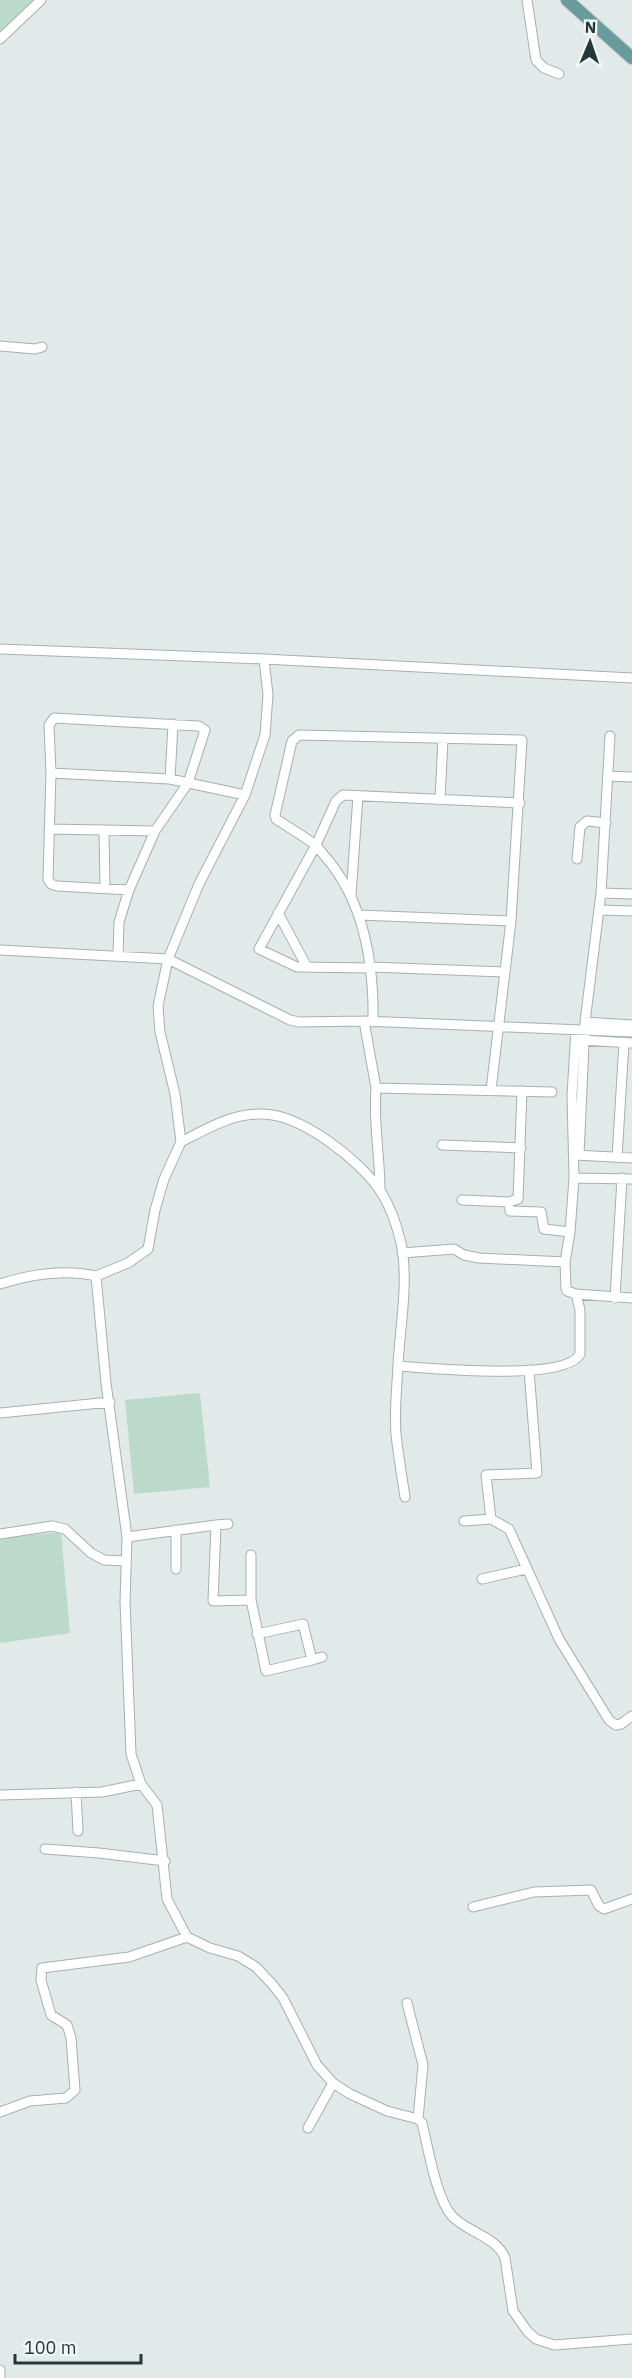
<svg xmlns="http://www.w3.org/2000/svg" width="632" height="2378" font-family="'IBM Plex Sans',sans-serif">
<rect width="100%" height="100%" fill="#e1eae8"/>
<path fill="#bbdacb" d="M0,0H40L0,39Z
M200,1393L210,1487L134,1494L125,1400Z
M61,1532L70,1633L0,1643V1538Z"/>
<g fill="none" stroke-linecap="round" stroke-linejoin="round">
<defs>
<path id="minor" d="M527,0L536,60L544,68L559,74
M0,39L41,0
M0,346L35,349L42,347
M0,649L264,659L632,678
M51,773L170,779L245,795
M608,776L632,777
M170,779L173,724
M440,800L443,738
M49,829L155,831
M104,830L105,888
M577,859L580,827L587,821L606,823
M601,893L632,894
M351,895L358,796
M599,910L632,911
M278,913L307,967
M359,915L511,921
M0,950L168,959L290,1020L299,1022L364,1021L632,1032
M118,956L119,922L129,890L155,831L188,783L205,730L199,726L54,718L49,725L51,773L48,879L51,884L57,886L129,890
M371,967L504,972
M372,968L297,967L259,949L316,845L336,801L343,795L520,803
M364,1021L376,1088L552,1092
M373,1022C374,966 365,906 329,861C324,856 320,849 314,844C302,835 288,827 276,819L275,815L292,741L299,735L522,740L511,921L491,1090
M585,1022L632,1025
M576,1030L572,1095L574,1178L570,1232L565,1262L566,1288L567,1291L576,1294L632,1298
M581,1040L632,1043
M376,1088C373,1122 380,1156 380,1190
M181,1142C206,1129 233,1113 262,1114C301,1114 360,1160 381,1192C390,1206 397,1226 401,1243C409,1281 400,1326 398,1365C397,1388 394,1412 396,1434C398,1455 402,1476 405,1497
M442,1145L521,1148
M575,1155L632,1158
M579,1155L585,1022L601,893L610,736
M617,1158L624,1042
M574,1178L632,1179
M462,1200L509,1202L518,1199L522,1091
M509,1202L510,1211L541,1212L544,1229L570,1232
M402,1253L454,1249L464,1255L479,1258L565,1262
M96,1276L128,1263L148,1249L155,1210L164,1179L181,1142L175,1094L160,1032L158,1006L168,959L199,884L245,795L265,735L268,695L264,659
M0,1284C31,1274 64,1269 96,1276L106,1383L127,1537L125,1602L131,1754L141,1784L157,1805L167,1899L187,1937L210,1948L238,1956L256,1967L272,1984L283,1998L317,2065L333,2083L350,2094L387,2111L418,2119L422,2123C428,2147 436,2198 452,2216C468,2233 496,2236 505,2258L513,2311L528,2332L536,2339L554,2345L632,2339
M615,1298L622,1178
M398,1366C429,1368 565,1382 580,1354V1310L576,1294
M0,1413L110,1402
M491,1519L486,1475L537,1473L529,1370
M464,1521L491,1519L509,1529L559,1639L609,1720L616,1725L621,1724L632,1716
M216,1525L228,1524
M176,1530V1569
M0,1534L52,1526L65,1529L91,1553L104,1560L125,1561
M127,1537L216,1525L213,1601L251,1600L266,1671L312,1660
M251,1555V1600
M482,1579L526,1569
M257,1634L303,1624L312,1660L322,1657
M76,1792L78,1831
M0,1795L102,1792L141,1784
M45,1849L99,1853L165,1861
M473,1907L534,1892L591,1890L599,1906L604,1909L632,1899
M407,2003L423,2065L418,2119
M0,2112L30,2101L66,2098L75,2090L71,2038L67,2025L51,2015L41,1980L42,1968L129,1957L187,1937
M308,2128L333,2083
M0,2370V2378"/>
<path id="major" d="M567,0L632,58"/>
</defs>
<use href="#minor" stroke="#a4b1b0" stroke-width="11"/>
<use href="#major" stroke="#bdc4c4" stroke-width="14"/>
<use href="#minor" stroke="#fff" stroke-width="9"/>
<use href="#major" stroke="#699b9c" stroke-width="12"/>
</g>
<g transform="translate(590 42) rotate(2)" stroke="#f1f7f6" stroke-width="4.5" paint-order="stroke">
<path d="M0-4.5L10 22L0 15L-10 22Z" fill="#233939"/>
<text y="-9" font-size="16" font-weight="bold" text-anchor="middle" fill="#233939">N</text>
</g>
<path d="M15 2354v9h126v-9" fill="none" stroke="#233939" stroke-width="3"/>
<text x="24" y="2354" font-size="18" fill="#233939" stroke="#f1f7f6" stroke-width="4.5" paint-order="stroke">100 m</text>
</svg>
